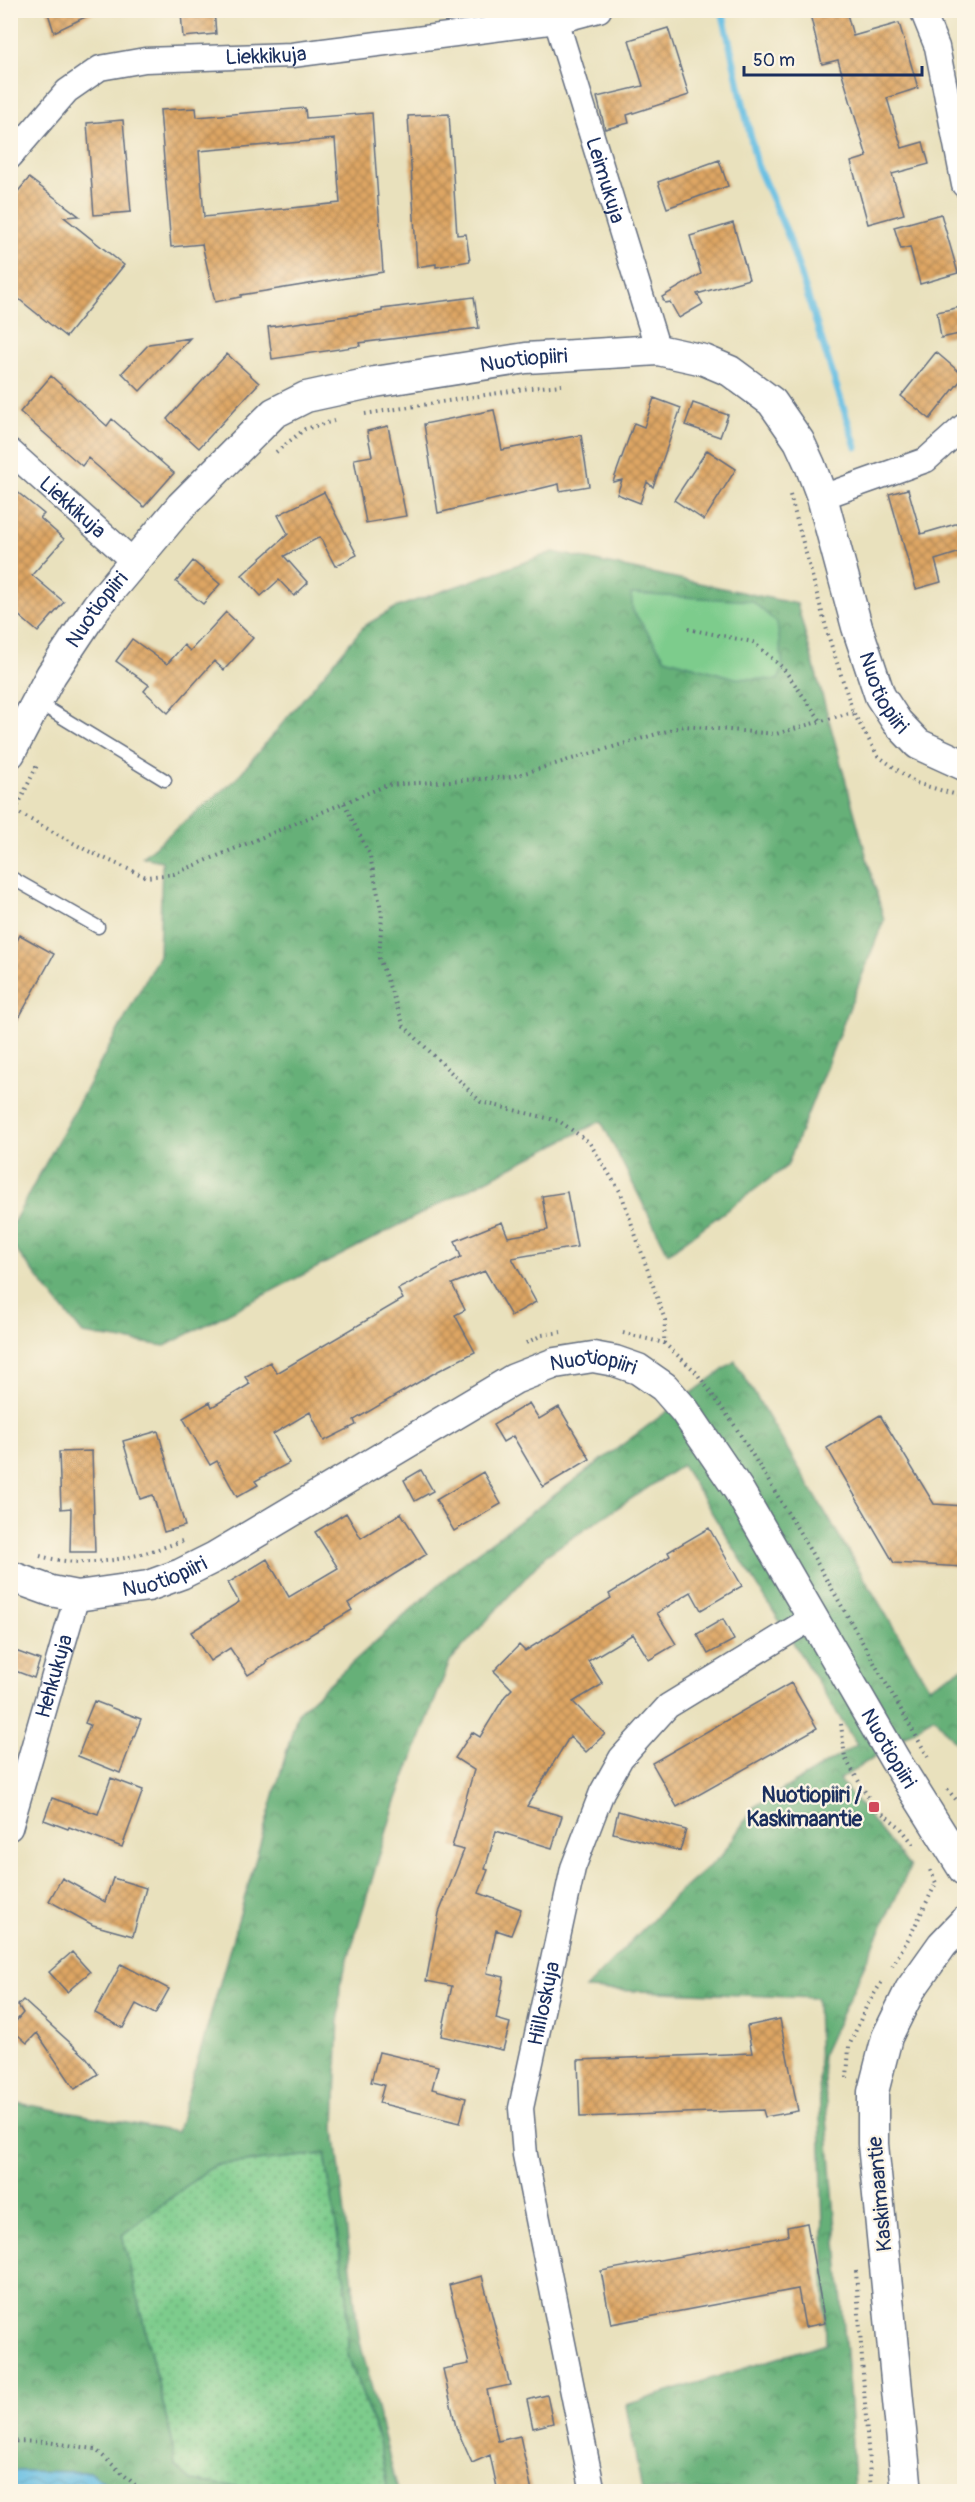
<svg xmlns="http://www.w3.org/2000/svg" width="975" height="2502" font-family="Pangolin,sans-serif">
<defs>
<pattern id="grass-dots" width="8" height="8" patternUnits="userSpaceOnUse" patternTransform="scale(1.5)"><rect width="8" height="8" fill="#7dcc8c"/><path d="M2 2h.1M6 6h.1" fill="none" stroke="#66a676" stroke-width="1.8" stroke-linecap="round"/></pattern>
<pattern id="forest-crowns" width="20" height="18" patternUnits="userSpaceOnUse" patternTransform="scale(1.5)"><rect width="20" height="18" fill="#66b078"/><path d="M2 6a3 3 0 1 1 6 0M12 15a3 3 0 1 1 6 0" fill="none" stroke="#539066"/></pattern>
<pattern id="water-waves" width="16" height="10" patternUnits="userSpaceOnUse" patternTransform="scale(1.5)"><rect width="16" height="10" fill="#65bee3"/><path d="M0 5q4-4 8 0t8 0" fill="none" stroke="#529bbb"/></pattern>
<pattern id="building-cross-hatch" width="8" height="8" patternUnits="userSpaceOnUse" patternTransform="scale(1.5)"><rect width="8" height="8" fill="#dea663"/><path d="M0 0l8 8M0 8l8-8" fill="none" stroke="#b38855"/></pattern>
</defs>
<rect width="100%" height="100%" fill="#fcf5e5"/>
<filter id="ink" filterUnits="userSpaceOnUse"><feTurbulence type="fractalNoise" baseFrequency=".0167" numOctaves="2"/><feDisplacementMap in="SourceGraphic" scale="12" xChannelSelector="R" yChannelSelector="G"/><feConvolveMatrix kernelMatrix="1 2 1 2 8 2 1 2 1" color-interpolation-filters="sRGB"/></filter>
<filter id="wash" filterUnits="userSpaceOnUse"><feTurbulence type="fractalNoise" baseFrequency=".008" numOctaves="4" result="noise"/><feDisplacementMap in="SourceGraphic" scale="24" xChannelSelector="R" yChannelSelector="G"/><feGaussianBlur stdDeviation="1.35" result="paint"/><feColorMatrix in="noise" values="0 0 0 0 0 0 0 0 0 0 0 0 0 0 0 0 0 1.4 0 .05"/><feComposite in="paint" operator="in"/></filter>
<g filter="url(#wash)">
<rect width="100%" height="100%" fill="#e9e1bd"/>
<path fill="url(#grass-dots)" stroke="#4c7e75" stroke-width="1.5" d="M325,2154L347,2295L348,2355L379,2440L388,2491H276L191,2481L175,2466L172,2441L122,2235L214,2165Z"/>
<path fill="url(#forest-crowns)" stroke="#40706b" stroke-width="1.5" d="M553,552L797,604L884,920L787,1166L668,1253L601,1121L165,1346L83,1334L11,1244V1227L159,955L162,861L142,857L235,780L364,626L395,608Z
M735,1361L929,1687L964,1667V1753L934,1717L839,1780L910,1867L822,2056L850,2403L854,2491H642L626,2405L826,2343L817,1998L585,1989L674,1897L722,1855L754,1807L857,1745L682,1465L546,1555L450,1661L395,1804L340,1985L335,2128L359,2338L398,2491H388L379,2440L348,2355L347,2295L325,2154L214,2165L122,2235L172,2441L175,2466L191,2481L276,2491H117L90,2472H11V2102L177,2132L298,1712L459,1566Z"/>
<path fill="#7dcc8c" stroke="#4c7e75" stroke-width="1.5" d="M631,594L752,601L777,623L783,668L778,680L735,678L665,658L633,611Z"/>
<path fill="url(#water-waves)" stroke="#4076a0" stroke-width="1.5" d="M16,2471L90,2472L117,2491H11V2472Z"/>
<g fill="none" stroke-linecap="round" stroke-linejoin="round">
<path stroke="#65bee3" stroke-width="7" d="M722,10L757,165L788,235L856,447"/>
</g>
<g id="blocks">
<path fill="url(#building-cross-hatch)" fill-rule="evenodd" d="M47,10H100L54,32Z
M214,10L216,34L183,37L181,13Z
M809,10H846L853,36L899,23L918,88L887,98L902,148L923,142L929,164L892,174L904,214L868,224L851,162L867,157L838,60L822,64Z
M668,28L689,95L627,115L629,123L605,129L597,97L643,86L629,40Z
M196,108L197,117L305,108L306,118L372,113L383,272L241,295V297L215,302L202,244L171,247L160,110ZM335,139L340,203L204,217L199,151Z
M449,114L457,235L466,234L470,261L436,267V264L417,267L408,116Z
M123,120L131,212L94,215L87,123Z
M719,160L728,186L667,208L658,182Z
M29,178L79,216L64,217L124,265L66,337L10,292V201Z
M941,214L958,273L920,284L910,247L901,249L894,227Z
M733,223L749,279L697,294L703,304L679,318L670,302L665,303L662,297L701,274L690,236Z
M474,297L479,328L359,343L360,346L272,359L268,327L382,311V309Z
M961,307L964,333L941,338L937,312Z
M190,338L140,391L122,373L149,344Z
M936,352L964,376L930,419L901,396Z
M227,354L259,383L199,448L167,419Z
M51,376L107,426L112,419L174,473L144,507L88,458L82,466L20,412Z
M654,398L681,408L653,487L647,482L640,503L617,494L622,480L613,482L634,423L644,427Z
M693,403L728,415L720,437L685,425Z
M494,410L502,450L581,435L589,486L560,491L559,484L438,513L424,424Z
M388,426L406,516L366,523L354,459L372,456L367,431Z
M707,450L736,469L704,520L674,500Z
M10,486L44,514L40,518L64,539L32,575L64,602L38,632L10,608Z
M908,489L921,534L959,523L964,541V551L935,560L941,582L916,589L889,494Z
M324,492L357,555L335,566L320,537L284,556L308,583L294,596L279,580L261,596L242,575L288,534L278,515Z
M193,561L220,584L203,604L176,582Z
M226,612L253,638L224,670L214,661L168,713L144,691L149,685L116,661L132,639L167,664L184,645L190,651Z
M20,935L54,954L10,1034V954Z
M567,1192L577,1247L512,1258L536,1302L511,1316L485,1271L452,1284L465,1310L455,1315L475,1352L436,1372L354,1420L356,1425L324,1441L310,1412L273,1434L289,1463L255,1481L258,1485L237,1497L217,1461L210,1465L183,1418L210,1402L212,1407L250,1384L245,1377L270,1362L277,1373L403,1299L398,1289L461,1257L455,1241L502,1222L508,1237L548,1230L542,1196Z
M529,1403L539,1419L559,1407L590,1459L543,1487L513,1436L503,1442L493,1425Z
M880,1415L934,1504L964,1506V1567L894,1563L827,1448Z
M158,1431L185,1526L164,1532L153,1495L140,1499L123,1441Z
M92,1451L95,1552H70L71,1508L61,1509L59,1452Z
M421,1470L433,1491L415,1501L404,1480Z
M483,1472L501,1504L454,1531L436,1500Z
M346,1513L361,1538L401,1513L427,1554L348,1603L352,1610L266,1661L267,1663L248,1675L230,1648L210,1661L191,1632L239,1602L228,1583L267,1559L289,1597L338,1568L315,1532Z
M709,1528L742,1586L701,1610L691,1592L657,1613L676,1644L649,1660L633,1634L588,1661L603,1684L573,1702L605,1734L586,1752L570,1736L527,1806L562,1816L552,1848L496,1831L485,1869L488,1870L479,1893L521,1909L511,1935L496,1930L487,1973L504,1977L496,2019L510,2023L503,2050L441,2036L452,1986L426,1981L439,1913L464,1850L452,1847L474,1770L455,1758L472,1732L480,1737L505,1696L512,1689L494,1671L519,1645L525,1651L611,1598L609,1594L670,1556L668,1552Z
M723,1619L734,1640L708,1654L697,1634Z
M10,1649L40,1660L34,1678L10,1669Z
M791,1683L817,1728L677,1807L652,1763Z
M94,1701L141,1719L120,1773L78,1756L90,1725L85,1723Z
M111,1778L143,1790L122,1847L69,1827L68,1829L44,1820L52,1798L98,1814Z
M618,1811L686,1830L680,1851L613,1833Z
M62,1878L105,1902L113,1878L146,1888L133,1936L93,1925L49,1901Z
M72,1952L90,1972L67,1992L49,1972Z
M121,1964L169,1989L155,2014L136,2004L123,2028L95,2013Z
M23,2000L87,2058L98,2074L75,2089L37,2033L27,2043L10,2028L23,2013L18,2005Z
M780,2019L798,2111L765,2117L763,2110L580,2117L578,2060L752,2053L747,2026Z
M379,2052L438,2066L432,2089L466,2098L460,2123L379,2103L384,2085L371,2082Z
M807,2223L825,2323L805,2327L798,2289L611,2324L601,2271L788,2236L787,2227Z
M482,2276L510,2385L487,2390L498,2441L520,2436L532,2492H498L490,2455L472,2463L456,2427L443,2369L469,2364L449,2285Z
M547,2395L553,2423L533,2428L527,2400Z"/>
</g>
</g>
<g filter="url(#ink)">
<use href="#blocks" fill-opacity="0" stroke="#636d7f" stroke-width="1.5"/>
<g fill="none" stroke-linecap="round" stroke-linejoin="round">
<defs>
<path id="service" d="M37,702L165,780
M10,877L98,927"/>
<g id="minor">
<path id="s1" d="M553,10L658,350"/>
<path d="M922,10L937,47L964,185"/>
<path id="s2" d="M10,157L67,91L100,68L145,60L292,55L557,21L599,10"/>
<path id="s3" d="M10,451L134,562"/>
<path d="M822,497L926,460L964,426"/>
<path id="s4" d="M10,1828L77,1596"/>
<path id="s5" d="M593,2492L525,2155L521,2108L573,1868L602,1792L621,1758L668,1706L812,1618"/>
</g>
<g id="tertiary">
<path id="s6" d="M10,753L51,675L97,606L181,506L274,413L306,397L375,382L526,358L658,350L704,360L730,371L772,402L799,441L810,465L822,497L857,627L880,696L897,722L918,744L964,765"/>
<path id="s7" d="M10,1576L51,1591L77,1596L148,1586L181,1574L215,1557L514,1379L555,1363L593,1357L615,1361L638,1369L664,1387L685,1411L738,1489L895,1760L964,1870"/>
<path d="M907,2492L873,2144V2092L887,2037L910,1990L942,1945L964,1922"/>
</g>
</defs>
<use href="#service" stroke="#636d7f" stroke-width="15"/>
<use href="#minor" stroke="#636d7f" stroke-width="27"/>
<use href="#tertiary" stroke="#636d7f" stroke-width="33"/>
<path stroke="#636d7f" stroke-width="4" stroke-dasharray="1.5 4.5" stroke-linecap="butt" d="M365,414L530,388L562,385
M276,452L305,429L334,421
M790,495L829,638L853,712L866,735L878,756L916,783L964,797
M688,629L753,642L783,668L821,721
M344,803L370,856L382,914L379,958L404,1026L481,1102L559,1121L589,1142L621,1193L665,1320L664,1343
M15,811L86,850L146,877L174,874L387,785L511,777L684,726L776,734L853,712
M10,822L38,763
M623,1333L664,1343L695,1371L735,1426L800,1533L928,1757
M526,1343L542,1335L561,1332
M40,1556C91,1570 134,1558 182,1541
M841,1724L845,1758L874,1807L900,1827L915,1846
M947,1789L964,1809
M930,1870L936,1883
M892,1966L910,1936L936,1883
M847,2078L849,2046L866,2007L883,1980
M856,2271L871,2492
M10,2441L46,2442L95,2449L143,2492"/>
<use href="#service" stroke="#fff" stroke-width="12"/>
<use href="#minor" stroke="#fff" stroke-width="24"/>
<use href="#tertiary" stroke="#fff" stroke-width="30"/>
</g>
</g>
<rect fill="#d1495b" stroke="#fcf5e5" stroke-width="2" x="868" y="1801" width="12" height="12" rx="3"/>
<g text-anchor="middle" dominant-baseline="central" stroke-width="4.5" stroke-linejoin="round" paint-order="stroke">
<g font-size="21" fill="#1b2f5e" stroke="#fcf5e5">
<text stroke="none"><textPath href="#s2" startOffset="294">Liekkikuja</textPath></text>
<text stroke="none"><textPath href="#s1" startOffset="178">Leimukuja</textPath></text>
<text stroke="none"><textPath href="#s6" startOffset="690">Nuotiopiiri</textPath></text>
<text stroke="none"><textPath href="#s3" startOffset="84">Liekkikuja</textPath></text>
<text stroke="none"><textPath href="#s6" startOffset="168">Nuotiopiiri</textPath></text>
<text stroke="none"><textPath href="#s6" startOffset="1266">Nuotiopiiri</textPath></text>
<text stroke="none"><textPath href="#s7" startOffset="646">Nuotiopiiri</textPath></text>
<text stroke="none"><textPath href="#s7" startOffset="160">Nuotiopiiri</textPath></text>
<text stroke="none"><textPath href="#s4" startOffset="158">Hehkukuja</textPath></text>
<text stroke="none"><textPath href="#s7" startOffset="1150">Nuotiopiiri</textPath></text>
<text stroke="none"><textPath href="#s5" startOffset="498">Hiilloskuja</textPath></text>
<text transform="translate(880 2194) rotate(-95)">Kaskimaantie</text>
</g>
<g font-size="21" font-weight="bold" fill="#1b2f5e" stroke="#fcf5e5" text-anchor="end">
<text x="862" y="1795">Nuotiopiiri /<tspan x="862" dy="24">Kaskimaantie</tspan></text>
</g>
</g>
<rect width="975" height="2502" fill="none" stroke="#fcf5e5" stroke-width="36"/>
<path d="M744 66v9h178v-9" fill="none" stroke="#1b2f5e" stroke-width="3"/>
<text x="753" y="66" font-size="18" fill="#1b2f5e" stroke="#fcf5e5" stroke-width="4.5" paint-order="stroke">50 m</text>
</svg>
